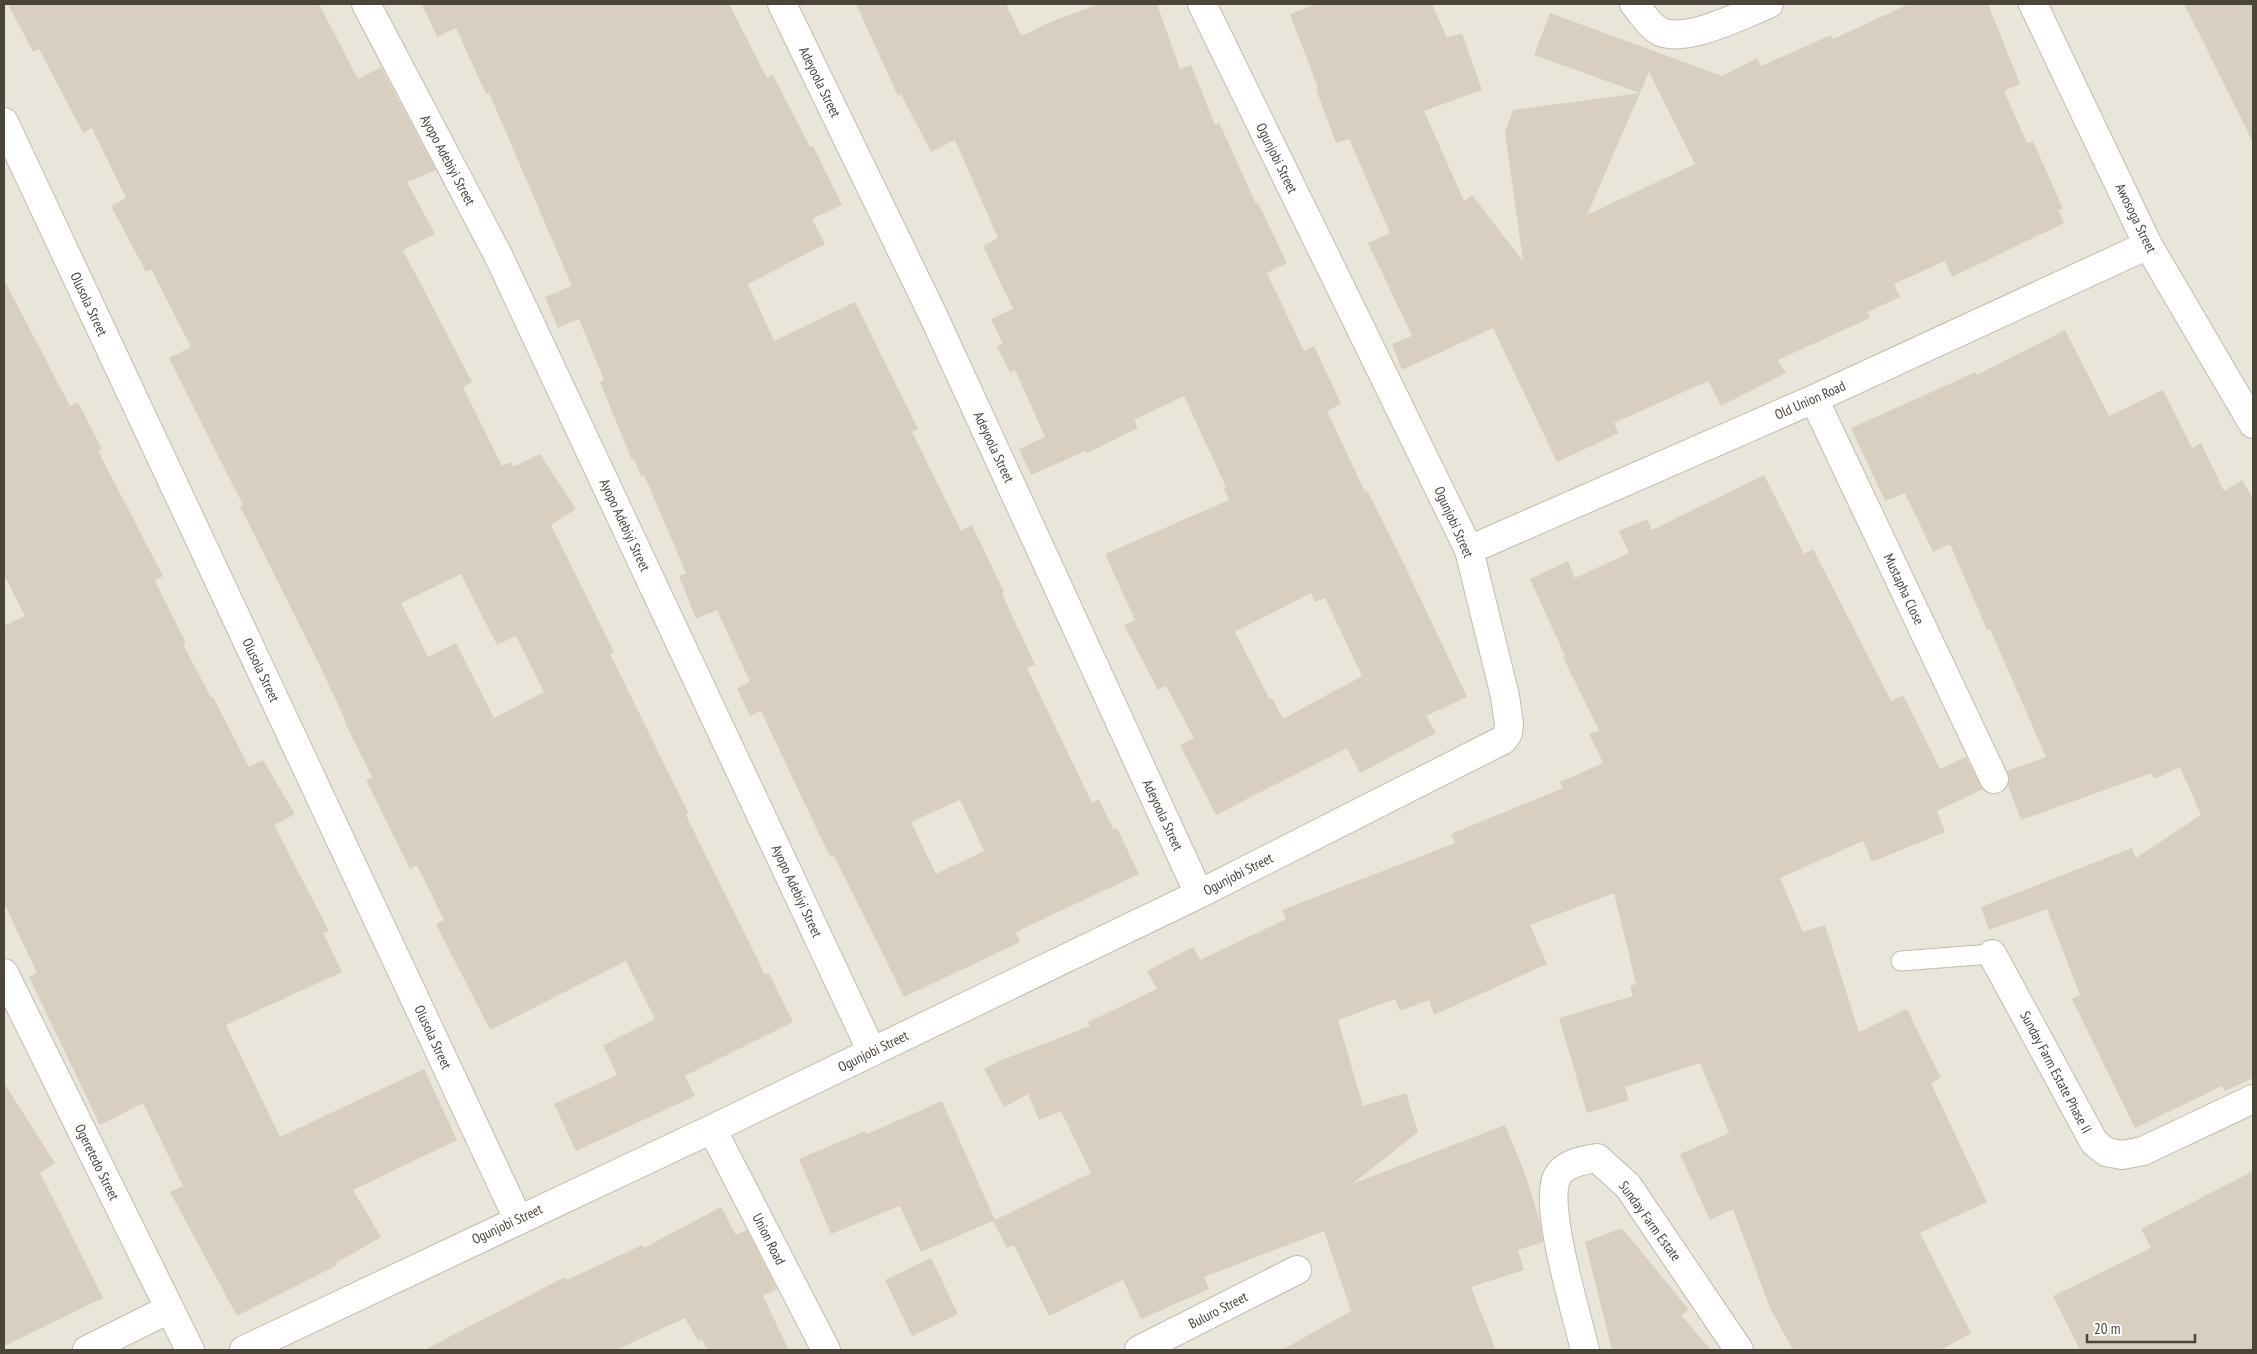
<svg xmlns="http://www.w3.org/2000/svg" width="2257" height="1354" font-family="'PT Sans Narrow',sans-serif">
<rect width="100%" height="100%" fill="#f6f3ec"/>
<path fill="#eae5da" d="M4,4H2253V1350H4Z"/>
<path fill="#d8cfc1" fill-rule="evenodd" d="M8,4H319L358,79L381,67L436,170L407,182L435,234L403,250L472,382L463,387L502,466L511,462L513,467L540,454L576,509L551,525L614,652L610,654L689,814L686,815L728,900L765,975L769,973L793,1022L685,1076L695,1096L576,1151L554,1104L617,1075L603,1045L655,1019L626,961L490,1030L436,924L444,920L417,865L410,869L366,780L372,777L345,723L346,722L320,666L240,506L243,505L169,358L191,347L151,269L146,272L111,206L126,198L92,128L83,133L39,49L33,52ZM461,574L497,645L516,636L544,692L494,718L456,643L428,657L401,603Z
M422,4H729L767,78L773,75L810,147L813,146L842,205L812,219L825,244L748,284L774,341L855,302L918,429L912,432L961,531L972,525L1004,592L1002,594L1035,665L1027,668L1092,803L1099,799L1113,829L1117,828L1139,874L1026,927L1016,933L1020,942L904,997L834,856L830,857L761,711L750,716L737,688L750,682L717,610L696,619L679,576L686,573L644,475L641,476L634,459L632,460L600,382L604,380L579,319L558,328L545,297L572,286L489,93L486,94L456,28L437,37ZM960,800L984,851L936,874L911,822Z
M856,4H1006L1021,36L1053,21L1099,4H1157L1180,69L1191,65L1215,125L1219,122L1256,204L1258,203L1287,263L1267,273L1304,351L1314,346L1341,404L1327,411L1365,492L1368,491L1413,583L1467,697L1426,716L1436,733L1360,773L1347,748L1216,815L1180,745L1194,738L1166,686L1158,690L1124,625L1135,620L1105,554L1229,500L1224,488L1226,487L1184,396L1134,420L1138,428L1087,453L1086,451L1031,475L1019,449L1045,437L1015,370L1010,373L997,346L1003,344L991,319L1013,309L983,246L998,238L955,140L931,152L901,94L898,96ZM1311,593L1315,602L1325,598L1362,676L1283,719L1272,698L1270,700L1235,632Z
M1316,4H1432L1447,38L1462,33L1482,90L1424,111L1464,201L1472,195L1523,261L1505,132L1513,110L1640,93L1534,55L1550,13L1722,76L1757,58L1761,66L1831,35L1833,39L1909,4H1988L2020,84L2004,91L2027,143L2033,141L2063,209L2058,210L2064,223L1952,277L1945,261L1894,284L1900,297L1868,312L1870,318L1778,360L1786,373L1721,406L1708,381L1614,423L1619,433L1557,462L1493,328L1402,370L1392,344L1412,336L1368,243L1390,233L1349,139L1336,143L1316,89L1318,88L1290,14ZM1649,72L1695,164L1587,215L1640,93Z
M2184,4H2253V143L2201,37Z
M4,280L70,406L78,402L102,449L98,451L163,576L155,581L186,643L183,644L211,698L213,697L249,767L263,760L295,814L274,825L329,931L323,933L342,972L226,1025L280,1137L424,1069L457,1140L353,1190L381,1237L336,1263L337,1265L237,1316L170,1192L183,1186L143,1103L100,1125L29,977L37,973L4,903V626L25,616L4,575Z
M2065,330L2109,416L2163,390L2192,448L2201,443L2224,491L2242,480L2253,499V1078L2225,1091L2222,1086L2135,1128L2072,999L2080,995L2047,909L1989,930L1981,907L2132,848L2136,858L2201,815L2180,767L2154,779L2152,773L2021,820L2008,785L2010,780L2007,771L2046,757L1990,629L1987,630L1950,544L1933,552L1905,493L1885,501L1851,428L1976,372L1977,375Z
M1764,475L1804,554L1813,549L1891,701L1903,695L1940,769L1966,757L1983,789L1937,811L1945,832L1872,862L1863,841L1780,878L1803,932L1825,925L1859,1032L1907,1009L1941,1078L1931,1083L1987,1202L1920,1233L1971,1333L1941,1350H1793L1771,1310L1733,1209L1710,1220L1680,1154L1729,1133L1700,1063L1625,1087L1629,1100L1587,1113L1559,1018L1633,996L1630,986L1636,984L1614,893L1530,925L1547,964L1434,1015L1429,1000L1400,1011L1395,999L1338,1020L1363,1106L1406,1093L1418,1132L1352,1184L1505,1125L1524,1171L1540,1222L1543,1242L1518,1250L1524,1270L1471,1287L1496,1350H1282L1351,1311L1324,1231L1204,1277L1209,1289L1141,1319L1123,1280L1049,1316L1014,1245L1007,1248L993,1221L1091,1173L1061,1111L1039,1120L1028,1094L1004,1107L984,1069L999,1061L1090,1026L1088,1022L1157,989L1147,971L1193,947L1200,960L1286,919L1282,910L1455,843L1451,834L1563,788L1560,782L1603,763L1589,734L1599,730L1563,657L1565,656L1530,579L1568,561L1575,578L1629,553L1619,531L1647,519L1652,530Z
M4,1083L55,1163L40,1173L103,1298L4,1346Z
M942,1101L995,1220L921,1252L900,1206L831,1234L799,1159L865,1131L867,1134Z
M2253,1171V1350H2080L2053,1296L2151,1248L2141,1229Z
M721,1207L736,1235L747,1230L777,1289L763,1296L789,1350H707L702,1340L698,1341L685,1318L616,1350H424L565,1277L567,1280L642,1245L644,1248Z
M1622,1228L1689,1310L1681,1315L1711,1350H1612L1585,1242Z
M931,1258L958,1314L912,1336L885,1280Z"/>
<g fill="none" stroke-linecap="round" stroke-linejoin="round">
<defs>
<path id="service" d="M1901,961L1992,954"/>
<path id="minor" d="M366,4L499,257L872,1052
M782,4L932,313L1199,894
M1634,4C1642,13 1650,27 1661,32C1688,43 1743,14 1769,4
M4,122L518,1219
M1814,399L1994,779
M1469,550L1814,399L2148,245
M1992,954L2094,1142L2106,1152L2122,1155L2143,1151L2253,1099
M4,973L190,1350
M712,1129L826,1350
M87,1350L169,1309
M244,1350L712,1129L1199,894L1503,740L1508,733L1509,724L1505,696L1469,550L1202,4
M1139,1350L1297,1270
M1585,1350C1577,1315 1543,1206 1557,1177C1564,1163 1584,1160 1597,1158L1628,1186L1739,1350"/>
<path id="tertiary" d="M2033,4L2148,245L2253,424"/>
</defs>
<use href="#service" stroke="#c2bbae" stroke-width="21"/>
<use href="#minor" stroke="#c2bbae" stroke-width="30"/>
<use href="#tertiary" stroke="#c2bbae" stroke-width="30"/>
<use href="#service" stroke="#fff" stroke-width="19"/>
<use href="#minor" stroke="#fff" stroke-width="28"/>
<use href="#tertiary" stroke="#fff" stroke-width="28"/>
</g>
<g text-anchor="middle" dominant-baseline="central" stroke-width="4.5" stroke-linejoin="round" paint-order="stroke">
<g font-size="14" fill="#4b4439" stroke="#fff">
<text transform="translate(820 82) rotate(64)">Adeyoola Street</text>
<text transform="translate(1277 158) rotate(64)">Ogunjobi Street</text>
<text transform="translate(448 160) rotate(62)">Ayopo Adebiyi Street</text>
<text transform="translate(2136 218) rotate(64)">Awosoga Street</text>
<text transform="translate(89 304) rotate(65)">Olusola Street</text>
<text transform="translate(1810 400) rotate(-24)">Old Union Road</text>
<text transform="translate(994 447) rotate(65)">Adeyoola Street</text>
<text transform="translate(1454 522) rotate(66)">Ogunjobi Street</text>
<text transform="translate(625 525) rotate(65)">Ayopo Adebiyi Street</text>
<text transform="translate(1904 589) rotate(65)">Mustapha Close</text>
<text transform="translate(261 670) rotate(65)">Olusola Street</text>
<text transform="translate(1163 815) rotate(65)">Adeyoola Street</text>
<text transform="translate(1238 874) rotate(-27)">Ogunjobi Street</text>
<text transform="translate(797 891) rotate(65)">Ayopo Adebiyi Street</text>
<text transform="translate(433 1037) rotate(65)">Olusola Street</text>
<text transform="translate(873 1051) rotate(-26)">Ogunjobi Street</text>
<text transform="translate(2056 1072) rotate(62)">Sunday Farm Estate Phase II</text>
<text transform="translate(97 1162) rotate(64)">Ogeretedo Street</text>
<text transform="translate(1650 1221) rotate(54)">Sunday Farm Estate</text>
<text transform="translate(507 1224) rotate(-25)">Ogunjobi Street</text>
<text transform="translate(769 1239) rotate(63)">Union Road</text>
<text transform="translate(1218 1310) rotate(-27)">Buluro Street</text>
</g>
</g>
<rect width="2257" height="1354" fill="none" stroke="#4b4439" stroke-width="10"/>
<path d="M2087 1334v8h108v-8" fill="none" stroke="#4b4439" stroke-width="2.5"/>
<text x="2094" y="1334" font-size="15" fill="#4b4439" stroke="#ffffff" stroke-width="4" paint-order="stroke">20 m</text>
</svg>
